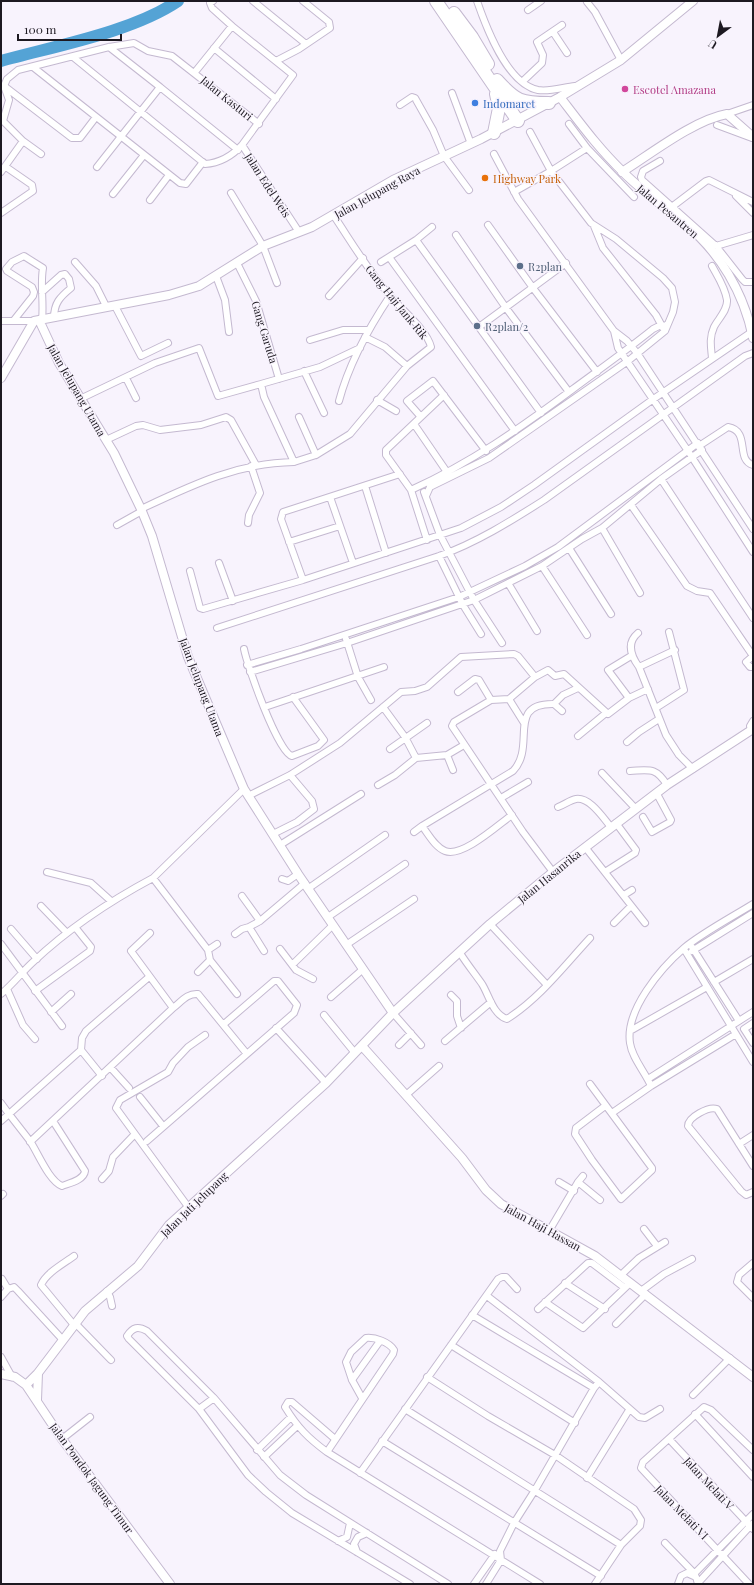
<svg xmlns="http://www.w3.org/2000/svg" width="754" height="1585" font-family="'Playfair Display',serif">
<rect width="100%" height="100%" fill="#f8f3fd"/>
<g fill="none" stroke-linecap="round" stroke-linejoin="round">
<path stroke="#54a3d5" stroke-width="12" d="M1,61C55,46 132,32 178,1"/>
<defs>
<path id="minor" d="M213,1L210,3L212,8L232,26
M253,1L306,44
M477,1C486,27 507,84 538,90C550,92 564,87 575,86
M587,2L595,12L621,60
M528,10L541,1
M553,32L567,53
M109,47L160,87
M214,48L276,99
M73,57L205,164C220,163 232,156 242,145
M276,61L299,49L330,28L329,22L303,1
M33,67L180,183L186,184L203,162
M195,72L232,26L293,75L242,145L299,232
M522,82L542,63L543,55L537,42L562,25
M4,86L72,138H80L96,117
M452,93L471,144
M400,105L412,97L415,98L433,130L444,156L469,190
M727,114L753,105
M717,125L752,138
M23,141L41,154
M587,148L634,197
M494,154L518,199L614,331L627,341L637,353L753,529
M660,161L643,171L641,177L642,180L716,246L742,279L745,282H753
M97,167L160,87L238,150
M1,172L23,141L3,121L9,100L4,86L7,79L18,70L109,47L134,43L148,51L172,56L259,124
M514,192L551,171L587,148L569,124
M231,193L263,246L277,283
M113,194L144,155
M736,196L753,213
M150,200L169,175
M673,206L706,181L709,180L753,202
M1,213L33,191L32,185L6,167
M334,216C352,243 369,272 391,297C402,310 427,330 431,347L407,366L350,434L316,455L294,462L264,397L261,384L320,367L360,348
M488,225L533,288L597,372
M594,226L603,248L656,315L663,328
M456,235L506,308L569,392
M416,240L541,413
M716,246L753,235
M389,257L515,431
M75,262L96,286L106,306
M381,262L416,240L432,227
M237,263L256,301L279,379
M216,276L225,300L229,332
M42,292L61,275L65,274L69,279L71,288C60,297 54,303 54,318
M329,296L363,258
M115,306L141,356L168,343
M14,320L33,296L34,292L32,287L7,271L6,269L12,262L24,256L43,268C40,286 44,302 42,320
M1,321H34
M479,327L566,263
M614,331L618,348L688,451L753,552
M365,337L385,347L407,366
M310,340L343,330H369
M712,358C711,347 709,338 714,327C718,319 728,310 727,300C725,287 718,277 712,266
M304,371L324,413
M126,378L136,398
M82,398L155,363L199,348L218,396L261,384
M377,400L396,411
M339,401C349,363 368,329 390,296
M299,417L316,455
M421,417L407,401L433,381L486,451
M414,424L449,475
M106,440L136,426L143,425L160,430L201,425L226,417L231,420L256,465
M699,446L728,427C751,431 735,460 753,465
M661,479L753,618
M365,486L386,553
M411,490C472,462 519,429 573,389C600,369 627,350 653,329L661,325L667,326
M424,492L440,535L474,600L502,643
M426,496L430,487L489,458L628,361L665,331L673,312L675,302L672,288L663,278L616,239L591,223L551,171L530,132
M330,497L353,563
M631,505L687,586L697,591L710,593L753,656
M141,509C192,485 237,463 294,462
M248,523L249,515L260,493L251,466
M117,525L142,511
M602,528L640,593
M427,540L411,490L386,455V450L444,395
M289,542L340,526
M569,548L611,614
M439,556L463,605L481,634
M219,563L233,601
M542,566L587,635
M190,571L200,608L203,609L303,580L461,528L501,507L534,485L652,400L753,331
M303,580L281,519L283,512L400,474
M508,583L537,631
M217,628L439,556C476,543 511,521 544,500L745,356L753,353
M638,633C626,643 631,656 639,667
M346,639L358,677L371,700
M244,649C247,665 278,753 292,756L318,746L324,740L293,697
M675,650L639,667L666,735L679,755L693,769
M753,656L746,662L750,667H753
M247,665L301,649L459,597L525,566L558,547L698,443
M250,672L347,643L474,600L542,566L582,539L602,528L661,479L702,450
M458,692L475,679L479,680L491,700
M629,698L608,670L631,656
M509,699L491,700L454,722L452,726L523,832L553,872
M554,704L562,711
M265,707L384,667
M383,707L405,737L416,758
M656,708L684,690L669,632
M524,723L509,699L535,677
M751,731L750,726L753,721
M578,736L606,713
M627,742L639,732L659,719
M390,749L427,723
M447,755L453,770
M630,771C650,770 656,767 667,785
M602,773L636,809
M378,785L395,775L416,758L447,755L464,745
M248,796L290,775L340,743L401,692L415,691L427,687L461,657L514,654L518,656L535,677L548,670L555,676L564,674L608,714L629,698L648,689
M501,798L528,782
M558,807C564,805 570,800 576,799C590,797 603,818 611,827
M643,817L652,832L670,822L671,820L657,794
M422,826L513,771C537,746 505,703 554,704L563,695L578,688
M414,832L422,826C429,835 435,847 445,851C462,858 498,825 512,815
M273,834L297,822L314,809L312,801L290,775
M280,845L361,794
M585,847L645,923
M47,872L91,883L111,901
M605,872L635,853L636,850L616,823
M153,878L244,789
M282,879L288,881L298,874
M309,888L385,835
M624,895L632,890
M242,896L260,921
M41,906L67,933
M328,917L405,864
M614,923L631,906
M490,924L547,985
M11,929L37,959
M235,934L242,929L249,927
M1,944L62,1026
M690,944L739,1021
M346,945L414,899
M280,949L296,970L313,979
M684,949L753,1062
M208,950L217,944
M264,951L249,927L260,921L305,883
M692,951L753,913
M460,953C467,964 475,974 482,984C489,995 493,1015 507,1019C540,998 564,966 590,938
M210,960L237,994
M293,964L333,925
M714,982L753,959
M7,989L23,1025L35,1039
M35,991L90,951L91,947L75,927
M1,994C13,984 22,972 33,962C69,928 110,901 153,878L208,950L210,960L198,972
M451,995L457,1001V1016L461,1028
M331,997L362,970
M173,1008C181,1002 187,993 198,994L247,1054
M51,1012L71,994
M393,1013L421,1045
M324,1015L355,1053
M753,1023L744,1029L753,1043
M276,1028L326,1083
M630,1031L707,987
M445,1041L491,1002
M399,1045L411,1033
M81,1050L102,1076
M110,1067L129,1088
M648,1079L753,1012
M590,1084L652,1168V1170L621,1199L592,1160L575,1134L576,1128L605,1106
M651,1086C645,1072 632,1058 630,1043C625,1010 661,968 684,948C702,933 732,917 753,904
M406,1095L439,1066
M140,1097L163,1126
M1,1103L9,1114L1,1121
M612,1113L651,1086L736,1034
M53,1121L85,1171C84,1180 70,1183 62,1186C49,1181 38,1153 30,1141C23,1132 16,1123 9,1114L81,1050L82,1038L86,1031L149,977
M147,1141L294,1013L297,1005L278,981H274L224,1024
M30,1142L173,1008L131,951L150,933
M739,1144L753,1135
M753,1166L717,1109C709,1106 688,1117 688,1126L741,1191L746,1195L753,1192
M583,1176L578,1182L600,1200
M102,1179L109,1171L113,1157L134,1135
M559,1182L574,1191
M1,1196L3,1194
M189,1208L116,1108L120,1100L168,1072L173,1063L188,1047L205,1035
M644,1229L657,1246
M549,1231L578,1182
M753,1263L739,1275L737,1282L753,1298
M621,1275L639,1258L665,1242
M565,1283L605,1309
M8,1289L14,1287L18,1291L62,1339
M107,1291L110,1297L112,1306
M641,1291L664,1274L692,1259
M487,1296L599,1382L639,1417L645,1418L660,1409
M1,1297L8,1289L2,1279
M545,1302L583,1328L628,1285
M538,1309L588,1263H592L625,1288
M472,1315L594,1388
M75,1323L111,1360
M616,1324L646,1294
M74,1325L41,1285C46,1273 63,1264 74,1256
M451,1345L575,1423
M1,1357L12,1377
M427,1377L488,1416L555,1455L634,1509L641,1520L640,1526L621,1545L595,1584
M352,1380L380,1341
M693,1395L730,1358
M199,1409L214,1398
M405,1409L621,1545
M695,1414L753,1477
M62,1439L90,1417
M335,1439L292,1402H288L285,1407C298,1428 308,1438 327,1452L540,1584
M669,1439L753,1529
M382,1441L601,1576
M257,1450L291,1417
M327,1452L393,1354L394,1350C389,1342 375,1337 366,1338L351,1352L346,1362L352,1380L362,1398
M264,1457L297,1426
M360,1473L498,1279L502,1277H506L517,1289
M587,1478L629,1410
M338,1541L347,1537L350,1523
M665,1543L695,1574
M357,1552L354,1544L358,1537L367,1533
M693,1575L753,1514
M698,1583L752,1524
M410,1584L292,1513L266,1492L248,1475L199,1409L129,1339L127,1336C133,1327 138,1326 147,1331L214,1398L280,1475L306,1495L448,1584
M474,1584L495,1554
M486,1584L501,1560L500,1551L514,1523L535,1490L594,1388L599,1382
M678,1584L681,1576L687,1573L696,1577L698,1584
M749,1584L641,1468L643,1462L704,1407L711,1410L753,1450"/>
<path id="tertiary" d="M560,97C580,123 599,149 623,172C642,191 663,206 684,223C720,252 744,293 753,338
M622,172C652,153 694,120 727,114L753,137
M39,320L59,363L114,453L141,509L152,536L188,657L244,789L298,874L393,1013
M1,378L34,321L169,295L199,286L263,246L312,227L393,180L481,139L560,97L621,60L693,1
M362,1046L462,1158L486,1190L501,1204L595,1256L753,1377
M1,1374L15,1377L26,1385L62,1439L170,1584
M26,1385L38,1373L85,1311L138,1266L169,1225L326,1083L393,1013L490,924L553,872L667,785L753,729
M37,1400L38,1373"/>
<path id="motorway" d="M436,1L518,121
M454,13L472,37L488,64
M497,80C516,101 521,103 549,103
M494,133L499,108L496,94"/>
</defs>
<use href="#minor" stroke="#c4b9d0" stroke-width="8"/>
<use href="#tertiary" stroke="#c4b9d0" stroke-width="10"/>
<use href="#motorway" stroke="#c4b9d0" stroke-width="14"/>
<use href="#minor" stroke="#fff" stroke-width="6"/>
<use href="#tertiary" stroke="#fff" stroke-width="8"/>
<use href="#motorway" stroke="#fff" stroke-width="12"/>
</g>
<circle fill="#d1479c" stroke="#f8f3fd" stroke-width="1.5" cx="625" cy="89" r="4"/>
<circle fill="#3f7fe0" stroke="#f8f3fd" stroke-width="1.5" cx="475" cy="103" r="4"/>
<circle fill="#e8710a" stroke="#f8f3fd" stroke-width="1.5" cx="485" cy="178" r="4"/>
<g fill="#5c6f8a" stroke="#f8f3fd" stroke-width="1.5">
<circle cx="520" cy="266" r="4"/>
<circle cx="477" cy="326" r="4"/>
</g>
<g text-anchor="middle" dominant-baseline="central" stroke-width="3" stroke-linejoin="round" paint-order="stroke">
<g font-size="11" fill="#b23c85" stroke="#f8f3fd" text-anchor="start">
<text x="633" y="89">Escotel Amazana</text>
</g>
<g font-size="11" fill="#1d1921" stroke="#f8f3fd">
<text transform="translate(227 98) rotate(39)">Jalan Kasturi</text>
<text transform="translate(268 185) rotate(57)">Jalan Edel Weis</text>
<text transform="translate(377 192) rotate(-29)">Jalan Jelupang Raya</text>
<text transform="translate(668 211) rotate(40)">Jalan Pesantren</text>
<text transform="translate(397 302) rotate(51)">Gang Haji Jank Rik</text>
<text transform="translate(265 332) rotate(73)">Gang Garuda</text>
<text transform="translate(77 390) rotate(60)">Jalan Jelupang Utama</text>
<text transform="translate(202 687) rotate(69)">Jalan Jelupang Utama</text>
<text transform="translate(549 876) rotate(-39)">Jalan Hasanrika</text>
<text transform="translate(194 1204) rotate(-44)">Jalan Jati Jelupang</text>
<text transform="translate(543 1227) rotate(29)">Jalan Haji Hassan</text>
<text transform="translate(92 1478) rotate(54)">Jalan Pondok Jagung Timur</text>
<text transform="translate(709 1483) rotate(47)">Jalan Melati V</text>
<text transform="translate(682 1512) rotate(46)">Jalan Melati VI</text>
</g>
<g font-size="11" fill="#366cbe" stroke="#f8f3fd" text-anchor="start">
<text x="483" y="103">Indomaret</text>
</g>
<g font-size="11" fill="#c56008" stroke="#f8f3fd" text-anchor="start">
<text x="493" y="178">Highway Park</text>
</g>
<g font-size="11" fill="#4e5e75" stroke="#f8f3fd" text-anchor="start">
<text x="528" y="266">R2plan</text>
<text x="485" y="326">R2plan/2</text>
</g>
</g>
<rect width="754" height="1585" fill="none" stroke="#1d1921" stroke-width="4"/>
<g transform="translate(718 36) rotate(212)" stroke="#f8f3fd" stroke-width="3" paint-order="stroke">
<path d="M0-3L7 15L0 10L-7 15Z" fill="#1d1921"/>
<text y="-6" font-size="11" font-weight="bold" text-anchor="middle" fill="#1d1921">U</text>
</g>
<path d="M18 34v6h103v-6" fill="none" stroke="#1d1921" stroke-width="2"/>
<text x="24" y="34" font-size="12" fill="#1d1921" stroke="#f8f3fd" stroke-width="3" paint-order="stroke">100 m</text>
</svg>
